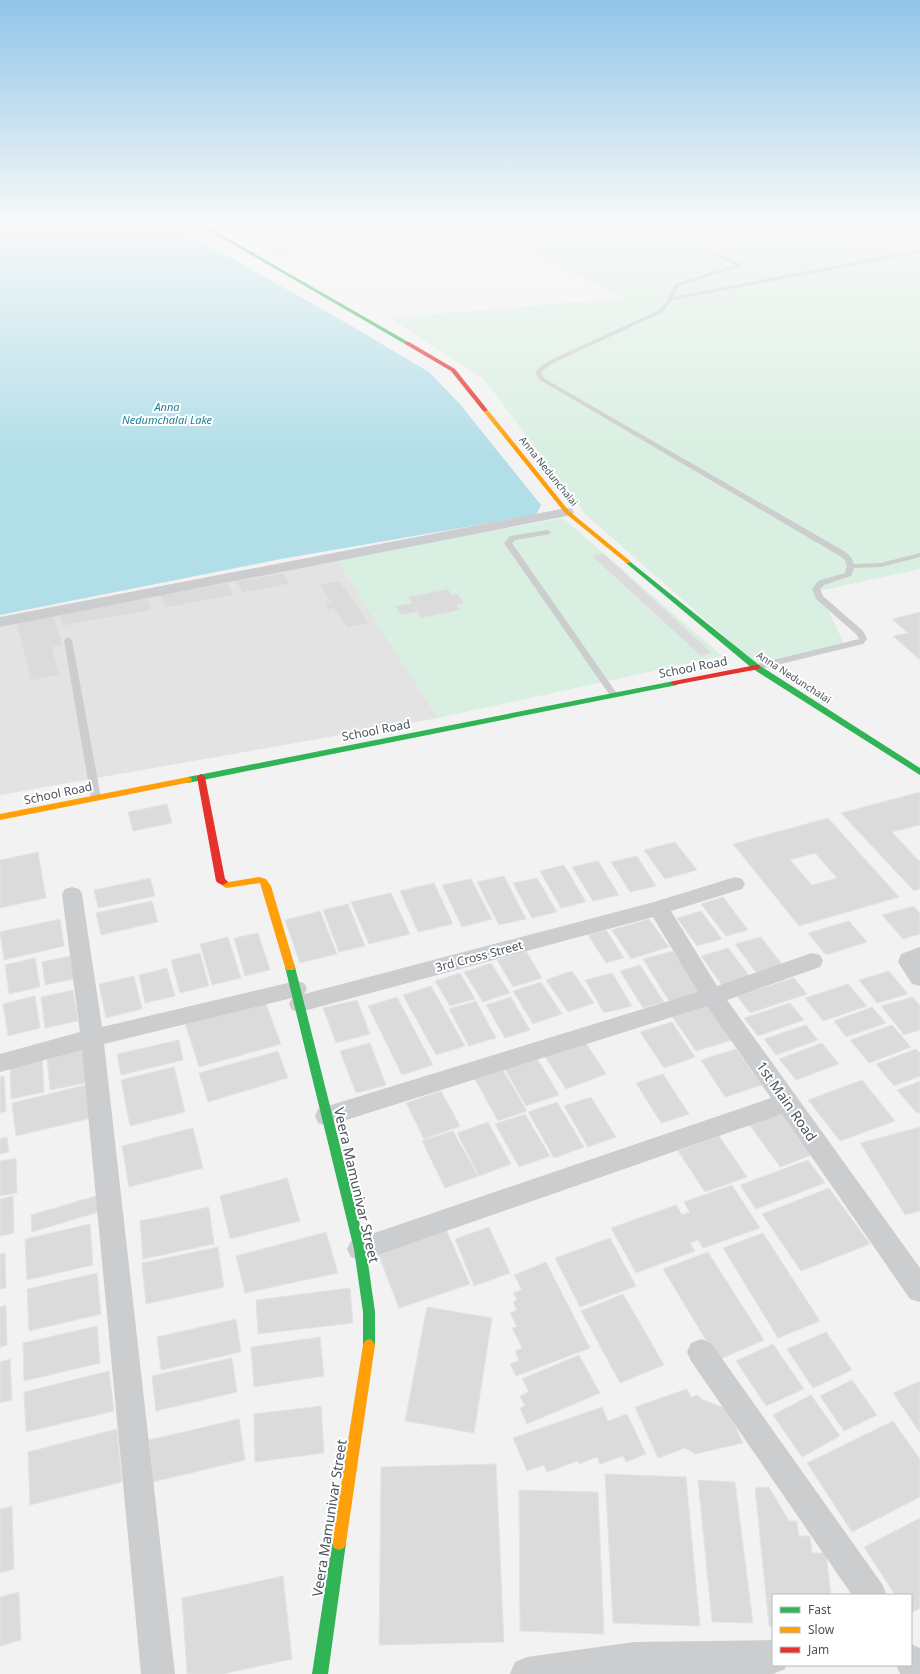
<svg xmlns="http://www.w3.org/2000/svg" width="920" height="1674" font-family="'Noto Sans',sans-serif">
<rect width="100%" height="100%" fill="#f2f2f2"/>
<path fill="#e6e5e0" d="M836,223H920V249L858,246Z"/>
<path fill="#e4e3e3" d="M337,560L438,718L0,795V626Z"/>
<path fill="#d9efe1" d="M277,223H309L340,241L279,256L225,227Z
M468,223H836L858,246L920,249V569L819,591L845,646L756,664L585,514L484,379L390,318L622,298Z
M563,518L722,656L438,718L337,560Z"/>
<path fill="#b2dee8" d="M0,223H170L348,324L429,372L459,403L541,505L536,515L281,559L0,615Z"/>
<path fill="#dbdbdc" stroke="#e4e4e5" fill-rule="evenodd" d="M603,553L712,653L701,656L592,556Z
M283,573L290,584L242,593L236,581Z
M339,580L369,623L347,628L333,608L329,610L325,604L331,602L319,585Z
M228,583L234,595L165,608L160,595Z
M448,589L452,595L458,594L464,603L457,605L460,610L421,618L417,612L401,615L395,606L412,603L408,597Z
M147,598L152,610L63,626L59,614Z
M920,612V660L893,636L908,633L892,619Z
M54,616L63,645L52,648L60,675L31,681L16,623Z
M920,792V825L892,832L918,860H920V889L914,891L841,813Z
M167,804L172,823L133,831L128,812Z
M828,818L899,897L799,926L733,844ZM815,853L837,878L812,885L790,860Z
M675,842L697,870L665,879L644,850Z
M38,852L46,898L0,908V860Z
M637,856L656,886L630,892L611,862Z
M598,861L619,895L593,901L572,867Z
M564,865L586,902L561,908L540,871Z
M504,876L526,919L499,925L477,882Z
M150,878L155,896L98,908L94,890Z
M537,878L557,912L532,918L513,883Z
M471,879L492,919L462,927L442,885Z
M434,883L453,924L418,932L400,891Z
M391,893L410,934L369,944L351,902Z
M723,897L748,930L726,936L701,904Z
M152,901L158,922L101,935L96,913Z
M348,904L365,946L339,952L323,910Z
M914,906L920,914V934L903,939L882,915Z
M320,911L337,954L300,963L285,920Z
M701,911L722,939L697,946L677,918Z
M60,919L64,946L4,960L0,932Z
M649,919L669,947L631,959L612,930Z
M849,921L867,942L826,955L808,933Z
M606,930L624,958L606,963L588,935Z
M258,933L270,970L245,976L234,938Z
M228,937L241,978L212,985L200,944Z
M761,937L784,967L758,975L735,944Z
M728,948L752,979L724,988L701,956Z
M526,951L542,978L513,987L497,960Z
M673,951L700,993L669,1001L643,959Z
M200,953L209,986L180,993L171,960Z
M70,956L74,979L45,985L42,962Z
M35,958L40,987L9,994L5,965Z
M491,963L510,993L483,1002L464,972Z
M640,965L664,1002L643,1008L620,971Z
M167,968L175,996L145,1003L139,975Z
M572,971L594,1003L568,1012L546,980Z
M889,971L908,994L877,1003L859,980Z
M460,973L475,999L450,1006L435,981Z
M612,973L632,1006L604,1013L585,980Z
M134,976L142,1009L106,1018L99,984Z
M794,978L807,994L750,1013L737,996Z
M541,982L562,1014L533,1024L513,991Z
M848,984L867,1006L823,1021L805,998Z
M431,986L465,1046L436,1055L403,995Z
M73,990L78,1021L45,1028L41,997Z
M35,996L40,1028L8,1036L3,1004Z
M397,997L433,1065L402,1075L368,1006Z
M511,997L530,1030L505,1038L486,1005Z
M913,997L920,1006V1030L904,1035L881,1006Z
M357,1000L370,1034L336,1043L323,1008Z
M265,1001L281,1044L199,1067L185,1023Z
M476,1001L496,1038L469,1046L449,1009Z
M790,1003L804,1020L758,1036L744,1018Z
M707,1004L732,1040L696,1051L671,1015Z
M872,1007L886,1023L846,1037L834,1021Z
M672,1022L695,1057L664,1068L640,1032Z
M806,1025L818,1040L776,1055L764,1039Z
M892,1025L911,1047L869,1063L850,1040Z
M179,1040L183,1060L121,1075L117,1054Z
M584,1040L606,1074L566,1089L544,1055Z
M370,1043L386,1085L356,1093L340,1051Z
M822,1043L839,1064L796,1080L779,1059Z
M736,1049L762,1085L725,1097L701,1060Z
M916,1049L920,1053V1076L894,1086L876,1064Z
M83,1050L86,1083L50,1090L47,1057Z
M278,1051L288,1078L208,1102L199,1073Z
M535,1055L559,1095L526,1106L503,1066Z
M42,1056L44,1092L11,1099L10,1062Z
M174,1067L185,1112L130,1126L121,1080Z
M503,1070L527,1111L498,1121L475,1079Z
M663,1074L689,1114L661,1123L636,1083Z
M4,1076L6,1111L0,1113V1077Z
M862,1080L895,1121L840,1141L808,1100Z
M920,1081V1112L917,1113L897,1090Z
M90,1084L96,1117L16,1136L12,1103Z
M441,1091L460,1126L424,1139L406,1103Z
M591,1097L616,1137L588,1147L564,1106Z
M557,1102L584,1147L554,1158L528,1112Z
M779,1108L814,1154L780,1167L746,1120Z
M525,1114L550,1156L519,1167L495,1124Z
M488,1122L511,1164L479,1176L457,1133Z
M920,1127V1211L905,1215L860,1143Z
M193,1128L203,1168L129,1187L122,1146Z
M453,1131L478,1176L445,1188L422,1141Z
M719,1136L747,1177L705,1192L678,1151Z
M7,1137L9,1152L0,1154V1139Z
M16,1158L17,1193L0,1196V1161Z
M808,1160L825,1183L756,1209L740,1185Z
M287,1178L300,1221L230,1239L220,1196Z
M732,1185L760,1228L703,1248L698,1240L690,1243L695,1251L636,1273L611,1228L676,1205L682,1215L690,1212L684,1202Z
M829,1188L870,1244L801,1271L762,1214Z
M99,1195L102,1211L32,1232L31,1215Z
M13,1196L14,1233L0,1236V1199Z
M209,1207L214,1244L143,1259L140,1221Z
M90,1224L93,1265L27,1280L25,1239Z
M489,1227L510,1273L474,1286L455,1239Z
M446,1229L470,1284L399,1308L377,1251Z
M326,1232L338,1273L245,1293L236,1256Z
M763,1233L820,1321L778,1338L723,1248Z
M610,1238L636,1286L580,1307L555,1258Z
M218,1247L224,1287L146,1304L142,1263Z
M708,1252L764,1340L718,1360L663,1269Z
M5,1253L6,1288L0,1289V1254Z
M546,1262L590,1348L516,1376L510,1364L519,1361L515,1351L522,1348L512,1328L517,1327L510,1313L517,1310L513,1302L517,1300L513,1293L522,1290L514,1275Z
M97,1273L101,1314L29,1331L27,1289Z
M350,1288L353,1323L258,1334L256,1300Z
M623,1294L664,1365L620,1383L581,1311Z
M6,1305L7,1345L0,1347V1307Z
M427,1307L492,1318L474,1433L405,1421Z
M236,1319L241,1352L161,1370L157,1337Z
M97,1326L100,1363L24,1381L23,1343Z
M826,1332L852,1370L813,1388L787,1349Z
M320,1337L324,1376L254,1387L251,1347Z
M773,1344L804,1389L766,1406L736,1361Z
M579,1355L600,1393L527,1424L520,1408L525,1406L520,1396L529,1392L522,1379Z
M232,1358L237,1392L156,1411L152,1376Z
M10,1359L12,1400L0,1403V1362Z
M109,1371L114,1411L26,1432L24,1392Z
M852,1380L877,1415L844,1431L820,1396Z
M920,1381V1433L893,1393Z
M687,1389L691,1397L698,1395L701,1399L727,1409L743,1443L695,1454L685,1448L658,1458L635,1407Z
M811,1395L840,1436L802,1457L773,1415Z
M321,1406L324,1453L255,1462L254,1414Z
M602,1407L608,1421L627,1414L646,1454L626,1462L623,1456L600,1464L597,1457L579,1464L578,1461L547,1472L544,1465L527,1471L513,1438Z
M239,1419L245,1460L153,1482L149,1440Z
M893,1421L920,1459V1497L852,1532L807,1463Z
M117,1429L122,1482L30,1505L28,1452Z
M496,1464L504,1642L379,1645L381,1467Z
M605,1474L686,1477L700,1626L613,1623Z
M698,1480L735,1482L753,1623L712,1622Z
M769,1487L789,1521H797L799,1536H810L812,1553H826L831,1595H773V1627L769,1626L755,1488Z
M519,1490L598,1492L604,1634L520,1631Z
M12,1506L14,1569L0,1573V1509Z
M920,1518V1608L911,1613V1595H895L864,1547Z
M283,1576L292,1659L223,1674H187L182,1598Z
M19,1592L21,1640L0,1646V1597Z"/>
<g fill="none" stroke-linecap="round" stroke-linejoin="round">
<path fill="#cccdcf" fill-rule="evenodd" d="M920,249V253L672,300L663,312L553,363L541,372L544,378L554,384L844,551L851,557L854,564L881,563L920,553V557L881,567L854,568L851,576L824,585L820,589L823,596L863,631L867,639L863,644L756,670L753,669L752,667L753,665L859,639L856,634L816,599L812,589L818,581L845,573L847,566L845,560L838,555L540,380L535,372L542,365L549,361L659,310L665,304L675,284L735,265L712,254V252H716L739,263L741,266L679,286L674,297Z
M547,530L551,532L550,534L515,540L512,543L618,695L617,697H611L504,543L510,536Z
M68,637L72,640L101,798L96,801L91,798L64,640Z"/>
<path fill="#cccdcf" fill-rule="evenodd" d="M567,508L572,509L574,512L572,515L0,627V617Z
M735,877L742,879L745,884L742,889L671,911L717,986L812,953L820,955L823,961L820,967L727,1000L920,1268V1302L910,1299L782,1114L360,1261L351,1257L347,1249L351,1241L771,1098L707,1006L327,1126L318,1123L315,1116L318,1109L698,992L653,917L300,1012L292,1010L289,1004L292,998L104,1044L175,1674H141L82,1050L0,1072V1054L80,1032L62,894L65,889L72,887L79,889L82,894L102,1027L296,981L304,983L307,989L304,994L654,902Z
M920,947V986L912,984L898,962L901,954Z
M701,1339L711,1343L882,1584L887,1595H852L691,1361L687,1352L691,1343Z
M773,1640V1665H786L785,1669L773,1674H510L515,1662L527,1657L634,1642Z
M911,1644L920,1648V1674H900L896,1665H911Z"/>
<path fill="#30b455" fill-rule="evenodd" d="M196,223H201L410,343L405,344Z
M628,560L759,665L920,768V775L753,669L626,563V561Z
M674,681L678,683L677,685L188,783L184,780L188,777Z
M290,963L294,964L295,967L366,1249L375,1312V1345L373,1349L369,1351L365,1349L363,1345V1312L354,1249L285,967L286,964Z
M339,1536L344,1538L346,1543L328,1674H312L332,1543L334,1538Z"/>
<path fill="#ff9f0a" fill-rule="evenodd" d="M483,409H487L569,511L630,561V563H626L565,513L483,411Z
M188,777L191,778L192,780L191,782L0,820V814Z
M259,877L266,879L271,886L295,967L294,970H286L285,967L260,883L227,888L224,887L218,882L223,879L229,882Z
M369,1339L373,1341L375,1345L346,1543L344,1548L339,1550L334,1548L332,1543L363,1345L365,1341Z"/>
<path fill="#e5322d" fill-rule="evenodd" d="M405,342H409L455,369L487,409V411H483L451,371L405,344Z
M756,665H759L760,667L759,669L674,685L670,683L674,681Z
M201,774L205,777L225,879L228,882L223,885L218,883L216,881L197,777Z"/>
</g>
<linearGradient id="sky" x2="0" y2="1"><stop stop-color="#92c5e8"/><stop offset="0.49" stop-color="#f9f9f9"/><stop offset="1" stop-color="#f9f9f9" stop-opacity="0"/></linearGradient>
<rect width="920" height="457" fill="url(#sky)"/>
<g text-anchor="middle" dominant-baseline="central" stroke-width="4" stroke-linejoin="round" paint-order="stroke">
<g font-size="10" fill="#4a545d" stroke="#fff">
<text transform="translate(549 471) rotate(51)">Anna Nedunchalai</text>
<text transform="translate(794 677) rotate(33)">Anna Nedunchalai</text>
</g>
<g font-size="11" font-style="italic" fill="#1a8198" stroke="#fff">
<text x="167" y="406">Anna<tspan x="167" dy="13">Nedumchalai Lake</tspan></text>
</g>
<g font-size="12" fill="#4a545d" stroke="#fff">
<text transform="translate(693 667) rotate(-11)">School Road</text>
<text transform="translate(376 730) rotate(-11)">School Road</text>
<text transform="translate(58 793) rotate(-12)">School Road</text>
<text transform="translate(479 956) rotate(-15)">3rd Cross Street</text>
</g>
<g font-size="14" fill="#4a545d" stroke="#fff">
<text transform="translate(787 1101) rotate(55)">1st Main Road</text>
<text transform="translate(357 1185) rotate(77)">Veera Mamunivar Street</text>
<text transform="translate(329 1518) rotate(-81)">Veera Mamunivar Street</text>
</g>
</g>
<rect x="772" y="1594" width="140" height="72" fill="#ffffff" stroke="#b7bbbe"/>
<rect x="780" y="1607" width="20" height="6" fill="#30b455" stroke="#b7bbbe"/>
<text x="808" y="1614" font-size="12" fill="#4a545d">Fast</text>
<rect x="780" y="1627" width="20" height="6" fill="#ff9f0a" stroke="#b7bbbe"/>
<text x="808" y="1634" font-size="12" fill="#4a545d">Slow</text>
<rect x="780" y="1647" width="20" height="6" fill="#e5322d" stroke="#b7bbbe"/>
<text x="808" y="1654" font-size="12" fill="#4a545d">Jam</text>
</svg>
